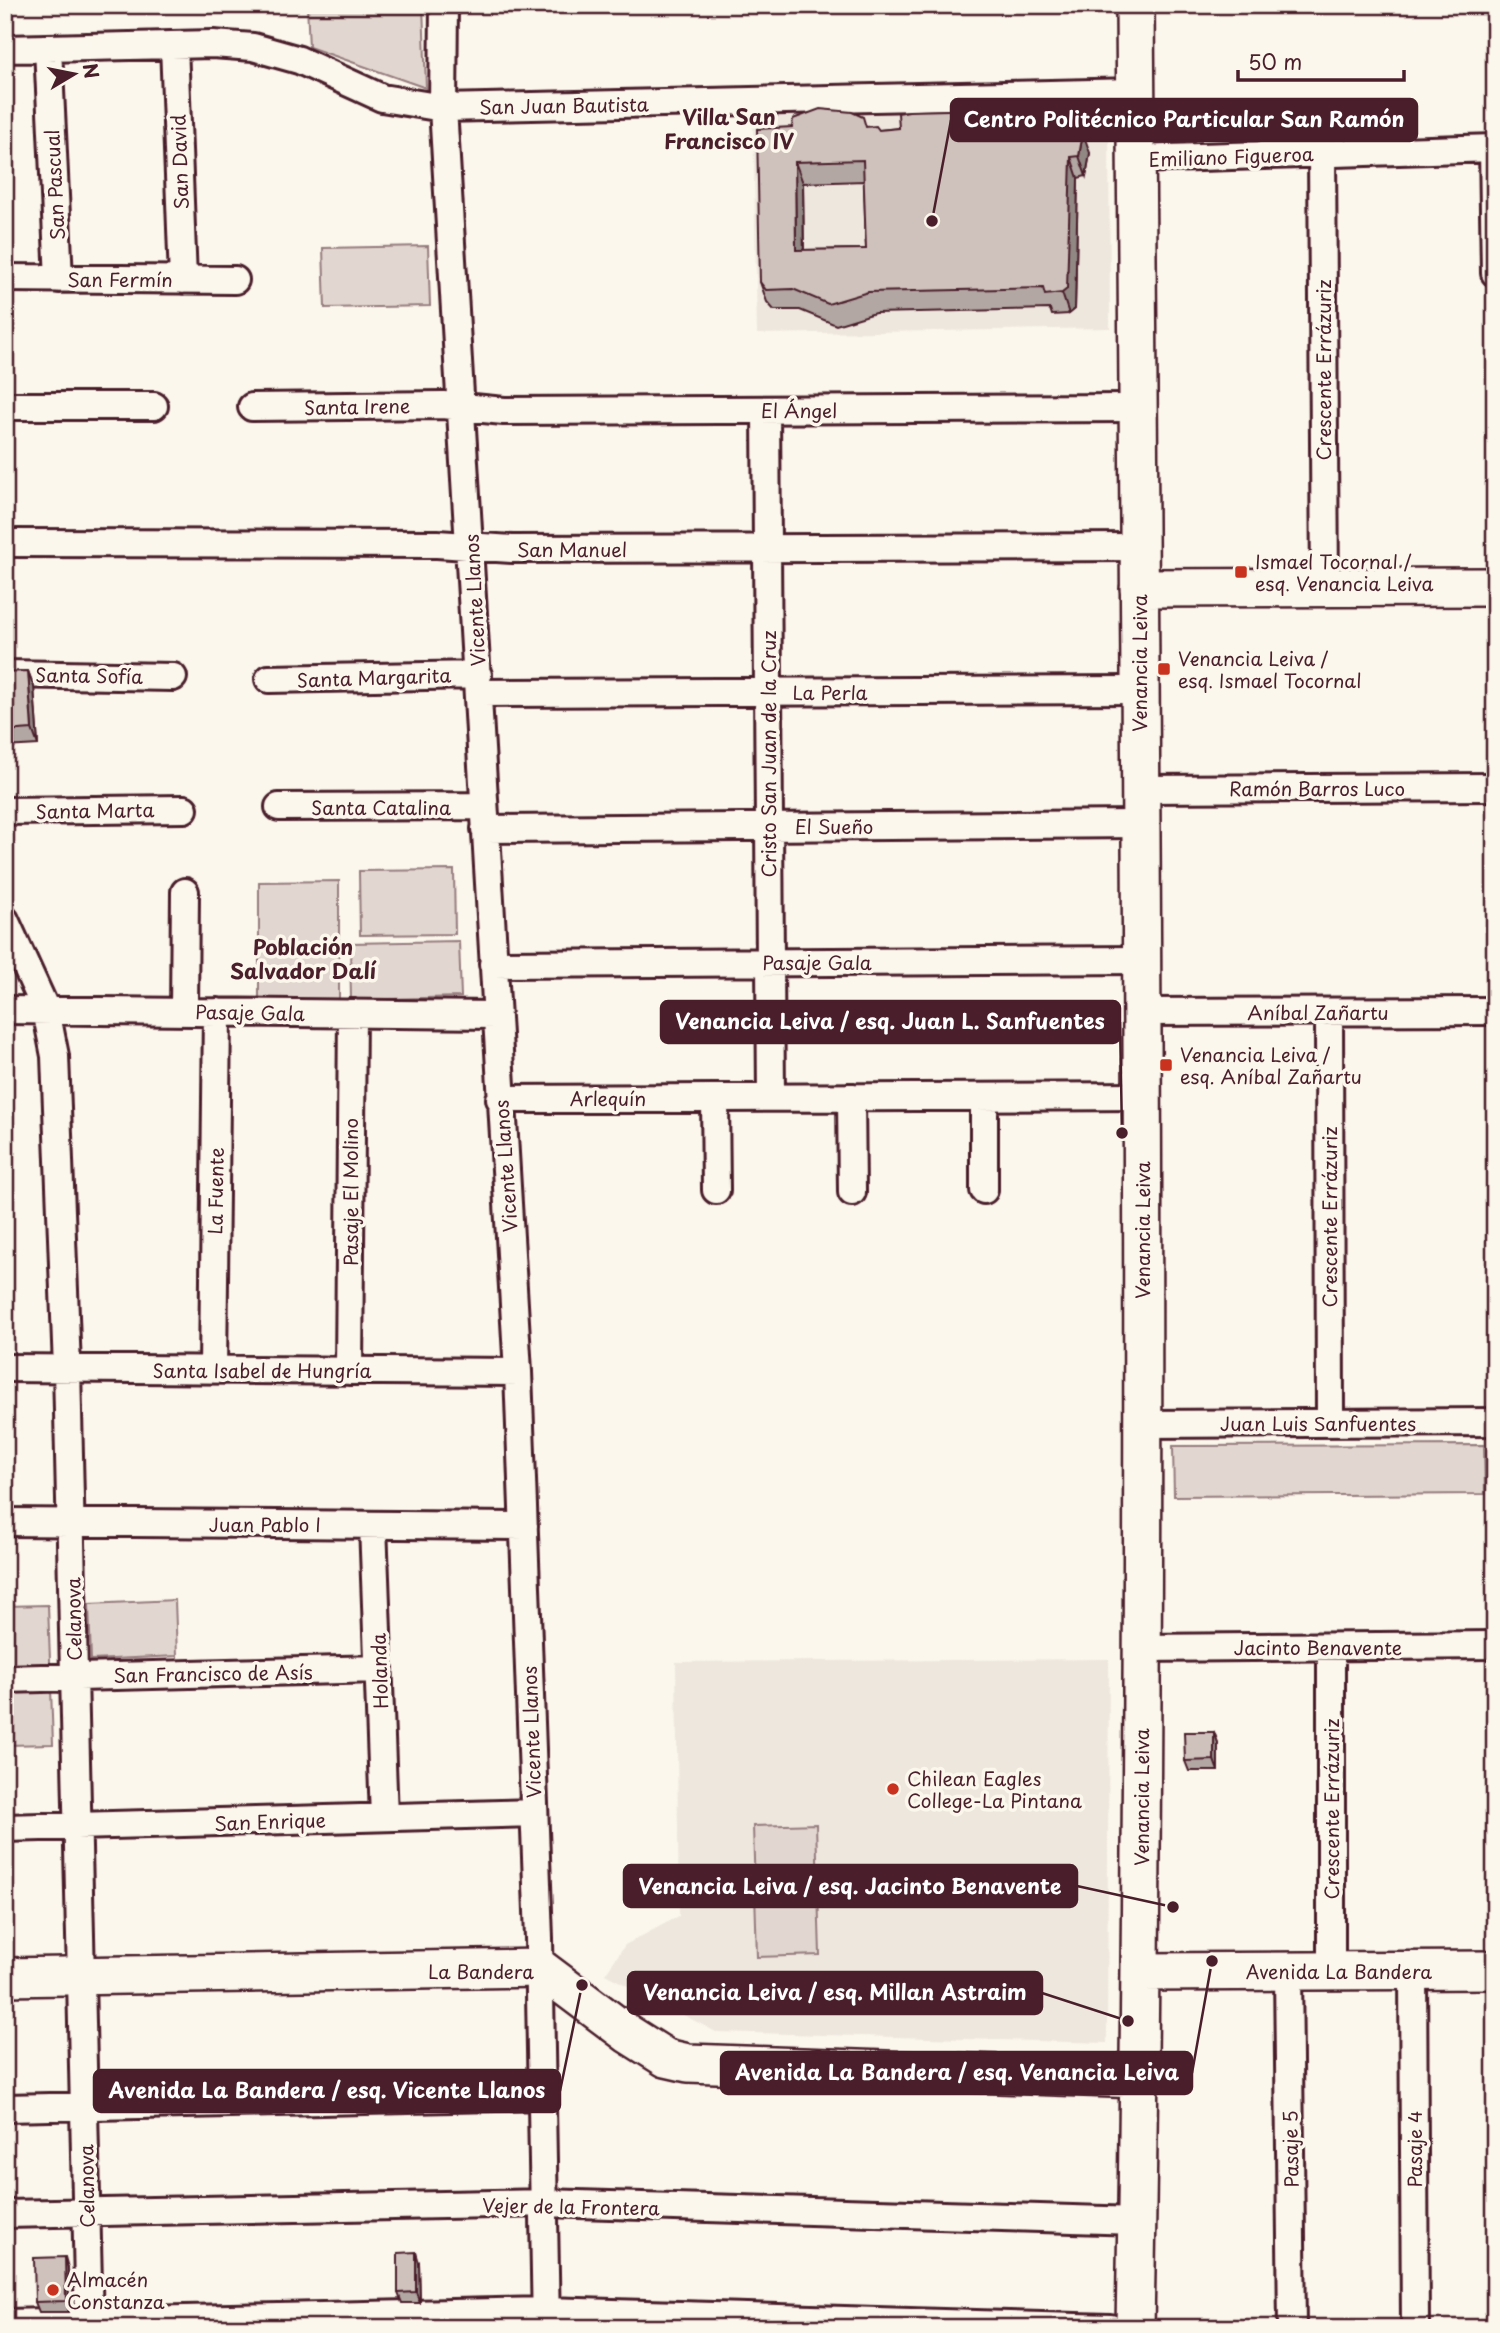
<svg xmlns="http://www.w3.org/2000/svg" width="1500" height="2333" font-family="'Playpen Sans',sans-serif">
<rect width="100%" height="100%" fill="#fbf7ec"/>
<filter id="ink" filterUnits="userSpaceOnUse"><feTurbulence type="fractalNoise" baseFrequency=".0143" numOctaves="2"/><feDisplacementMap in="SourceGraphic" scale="14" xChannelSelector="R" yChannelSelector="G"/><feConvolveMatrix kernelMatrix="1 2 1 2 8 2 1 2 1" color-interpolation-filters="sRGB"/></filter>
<g filter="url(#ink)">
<path fill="#eee7de" d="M1098,103L1109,113L1110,328L757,334L753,112Z
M1109,1659L1107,2043L716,2032L605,1974L625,1945L679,1916L676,1662Z"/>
<path fill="#e2d7d0" stroke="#967b7e" stroke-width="2" d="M307,5H423L426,88L309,47Z
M428,246L430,306L325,308L323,248Z
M454,870L455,934L360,935L359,871Z
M339,881V1000H259V882Z
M459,941L461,997L351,1000L350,943Z
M1484,1445L1485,1494L1174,1496L1173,1446Z
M175,1600L177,1656L91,1660L89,1604Z
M48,1605L53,1744L5,1745V1606Z
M816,1824L820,1955L757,1957L753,1826Z"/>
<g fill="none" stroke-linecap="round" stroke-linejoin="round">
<defs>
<path id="street" d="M444,5L443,108L518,1372L539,1938L546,2328
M174,45L183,280
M48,48L59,279
M5,49L213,44L253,47L299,60L382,98L443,108L1135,92
M1493,148L1495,273
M1322,153L1325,588
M1136,159L1495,148
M5,278L235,280
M5,406H154
M252,407L443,405L504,411L1137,408
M766,410L771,1097
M5,543L437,544L512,549L1139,547
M5,674L173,677
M269,679L478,675
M479,693L1139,690
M1140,789L1495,787
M279,807L484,806
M5,811L184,809
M485,829L1141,824
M5,920L46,1010L55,1056L67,1368L89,2328
M493,964L1141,960
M5,1010L495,1015
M184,1012L185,892
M1142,1012L1495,1011
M1329,1012L1330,1423
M851,1097L852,1192
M715,1098L716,1190
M500,1099L1142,1096
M984,1190V1097
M5,1368L518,1372
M213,1369L217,1012
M349,1371L352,1013
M1142,1424L1495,1422
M5,1522L524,1526
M373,1525L384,1817
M1331,1647V1971
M1142,1648L1495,1645
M5,1679L379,1669
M5,1828L534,1813
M1413,1970L1415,2328
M1288,1971L1292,2328
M5,2108L543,2096
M5,2214L545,2203L1137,2221
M5,2323L546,2311L1110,2328"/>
<path id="secondary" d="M1135,5C1141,779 1149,1554 1135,2328
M1139,588L1495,587
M1141,1972L1495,1970
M5,1977L540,1968L628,2034L666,2058L688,2063L1139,2079"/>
</defs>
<use href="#street" stroke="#4a1f2b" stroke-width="32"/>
<use href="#secondary" stroke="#4a1f2b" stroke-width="42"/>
<use href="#street" stroke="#fbf7ec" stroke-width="26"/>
<use href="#secondary" stroke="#fbf7ec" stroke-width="37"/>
</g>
<path fill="#b2a7a2" stroke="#4a1f2b" stroke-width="2" fill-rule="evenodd" d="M1030,108L1032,113L1090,153L1086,176L1078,178L1075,309L1069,314L1052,315L1050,309L875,313L836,325L800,310H774L767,302L760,282L792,127H867L879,130L899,128ZM864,181L866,249L804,250L803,183Z
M28,671L34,687L38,745L5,747V672Z
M1214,1732L1218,1743V1771H1189L1185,1761Z
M419,2263L420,2303H402L398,2293Z
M68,2268L69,2312H39L35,2302Z"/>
<path fill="#918884" stroke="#4a1f2b" stroke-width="2" d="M1083,133L1090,153L1086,176L1079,156Z
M1071,157L1078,178L1075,309L1069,314L1062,293Z
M795,162L803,183L804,271L796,250Z
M28,671L34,687L38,745L32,729Z
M1214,1732L1218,1743V1771L1214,1760Z
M416,2252L419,2263L420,2303L416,2292Z
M65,2257L68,2268L69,2312L66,2301Z"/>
<path fill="#cfc2bc" stroke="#4a1f2b" stroke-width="2" fill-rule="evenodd" d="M1030,108V113H1043L1044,124L1077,125L1083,133L1079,156L1071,157L1067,289L1062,293L1045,295L1043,288L868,292L828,304L793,289L766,290L760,282L757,129L792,127L793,119L820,109L852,112L863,117L866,127L876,126L879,130L899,128L898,113L909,111ZM863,160L866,249L796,250L795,162Z
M28,671L32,729L5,731V672Z
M1184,1732H1214V1760L1185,1761Z
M416,2252V2292L398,2293V2253Z
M65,2257L66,2301L35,2302L34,2258Z"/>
</g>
<g fill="#c8321e" stroke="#fbf7ec" stroke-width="2.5">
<rect x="1234" y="565" width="14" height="14" rx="3.5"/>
<rect x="1157" y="662" width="14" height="14" rx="3.5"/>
<rect x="1159" y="1058" width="14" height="14" rx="3.5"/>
<circle cx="893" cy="1789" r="7"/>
<circle cx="53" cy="2290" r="7"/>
</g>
<g text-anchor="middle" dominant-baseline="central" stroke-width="7" stroke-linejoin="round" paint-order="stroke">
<g font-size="19" fill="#4a1f2b" stroke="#fbf7ec">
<text transform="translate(564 105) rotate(-1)">San Juan Bautista</text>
<text transform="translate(1231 156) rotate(-2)">Emiliano Figueroa</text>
<text transform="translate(179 162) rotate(-92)">San David</text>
<text transform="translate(54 185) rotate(-93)">San Pascual</text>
<text x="120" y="279">San Fermín</text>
<text transform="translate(1323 370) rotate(-90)">Crescente Errázuriz</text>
<text transform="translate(357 406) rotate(-1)">Santa Irene</text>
<text x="799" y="410">El Ángel</text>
<text x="572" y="549">San Manuel</text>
<text transform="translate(474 600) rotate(-93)">Vicente Llanos</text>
<text transform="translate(1139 663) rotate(-90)">Venancia Leiva</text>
<text transform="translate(89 675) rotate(1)">Santa Sofía</text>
<text transform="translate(374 677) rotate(-2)">Santa Margarita</text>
<text x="830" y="692">La Perla</text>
<text transform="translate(768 754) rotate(-90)">Cristo San Juan de la Cruz</text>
<text x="1317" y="788">Ramón Barros Luco</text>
<text x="381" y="807">Santa Catalina</text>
<text transform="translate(95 810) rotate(-1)">Santa Marta</text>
<text x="834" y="826">El Sueño</text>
<text x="817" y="962">Pasaje Gala</text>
<text transform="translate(250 1012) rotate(1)">Pasaje Gala</text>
<text x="1318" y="1012">Aníbal Zañartu</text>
<text x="608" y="1098">Arlequín</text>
<text transform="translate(505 1166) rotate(-94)">Vicente Llanos</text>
<text transform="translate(215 1191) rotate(-89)">La Fuente</text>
<text transform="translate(350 1192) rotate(-90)">Pasaje El Molino</text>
<text transform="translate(1329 1217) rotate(-90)">Crescente Errázuriz</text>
<text transform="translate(1142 1230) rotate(-90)">Venancia Leiva</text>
<text x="262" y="1370">Santa Isabel de Hungría</text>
<text x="1318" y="1423">Juan Luis Sanfuentes</text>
<text x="265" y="1524">Juan Pablo I</text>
<text transform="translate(73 1619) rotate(-91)">Celanova</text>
<text x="1318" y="1647">Jacinto Benavente</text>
<text transform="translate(379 1671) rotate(-92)">Holanda</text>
<text transform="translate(213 1673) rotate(-1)">San Francisco de Asís</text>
<text transform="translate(531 1732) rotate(-92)">Vicente Llanos</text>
<text transform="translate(1141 1797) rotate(-90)">Venancia Leiva</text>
<text transform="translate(1331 1809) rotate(-90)">Crescente Errázuriz</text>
<text transform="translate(270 1821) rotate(-2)">San Enrique</text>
<text x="481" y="1971">La Bandera</text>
<text x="1339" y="1971">Avenida La Bandera</text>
<text transform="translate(1290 2149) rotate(-91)">Pasaje 5</text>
<text transform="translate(1414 2149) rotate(-90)">Pasaje 4</text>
<text transform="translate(86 2186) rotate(-91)">Celanova</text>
<text transform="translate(571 2206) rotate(1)">Vejer de la Frontera</text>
</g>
<g font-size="19" fill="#4a1f2b" stroke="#fbf7ec" text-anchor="start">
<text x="1255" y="561">Ismael Tocornal /<tspan x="1255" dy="22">esq. Venancia Leiva</tspan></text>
<text x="1178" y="658">Venancia Leiva /<tspan x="1178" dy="22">esq. Ismael Tocornal</tspan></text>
<text x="1180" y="1054">Venancia Leiva /<tspan x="1180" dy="22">esq. Aníbal Zañartu</tspan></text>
<text x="907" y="1778">Chilean Eagles<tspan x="907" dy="22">College-La Pintana</tspan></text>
<text x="67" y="2279">Almacén<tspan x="67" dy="22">Constanza</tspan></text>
</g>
<g font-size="21" font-weight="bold" fill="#4a1f2b" stroke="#fbf7ec">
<text x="729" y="116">Villa San<tspan x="729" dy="24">Francisco IV</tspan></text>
<text x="303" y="946">Población<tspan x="303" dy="24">Salvador Dalí</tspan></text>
</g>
</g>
<path fill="none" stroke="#4a1f2b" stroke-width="2.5" d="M932 221L951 120M1122 1133L1120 1022M1173 1907L1077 1886M1128 2021L1042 1993M1212 1961L1192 2073M582 1985L560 2091"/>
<g fill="#4a1f2b" stroke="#fbf7ec" stroke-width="2.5">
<circle cx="932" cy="221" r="7"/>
<circle cx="1122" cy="1133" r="7"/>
<circle cx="1173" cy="1907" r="7"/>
<circle cx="1128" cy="2021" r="7"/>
<circle cx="1212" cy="1961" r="7"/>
<circle cx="582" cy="1985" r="7"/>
</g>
<g fill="#4a1f2b" stroke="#4a1f2b" stroke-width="2.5">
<rect x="951" y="99" width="466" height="42" rx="7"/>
<rect x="661" y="1001" width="459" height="42" rx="7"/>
<rect x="624" y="1865" width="453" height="42" rx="7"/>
<rect x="628" y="1972" width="414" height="42" rx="7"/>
<rect x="721" y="2052" width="471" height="42" rx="7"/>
<rect x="94" y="2070" width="466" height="42" rx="7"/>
</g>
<g font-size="21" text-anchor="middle" font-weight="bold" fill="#fff">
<text x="1184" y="127">Centro Politécnico Particular San Ramón</text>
<text x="890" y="1029">Venancia Leiva / esq. Juan L. Sanfuentes</text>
<text x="850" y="1894">Venancia Leiva / esq. Jacinto Benavente</text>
<text x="835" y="2000">Venancia Leiva / esq. Millan Astraim</text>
<text x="957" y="2080">Avenida La Bandera / esq. Venancia Leiva</text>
<text x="327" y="2098">Avenida La Bandera / esq. Vicente Llanos</text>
</g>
<rect width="1500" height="2333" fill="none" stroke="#fbf7ec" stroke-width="28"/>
<rect x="14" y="14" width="1472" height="2305" fill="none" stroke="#4a1f2b" stroke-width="2.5" filter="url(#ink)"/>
<g transform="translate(74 74) rotate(80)" stroke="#fbf7ec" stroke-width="5" paint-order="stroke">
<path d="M0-5L12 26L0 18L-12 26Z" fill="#4a1f2b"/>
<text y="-10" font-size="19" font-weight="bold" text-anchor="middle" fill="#4a1f2b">N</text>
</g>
<path d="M1238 70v10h166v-10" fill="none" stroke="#4a1f2b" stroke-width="3.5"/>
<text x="1248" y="70" font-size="21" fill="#4a1f2b" stroke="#fbf7ec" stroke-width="5" paint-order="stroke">50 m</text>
</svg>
